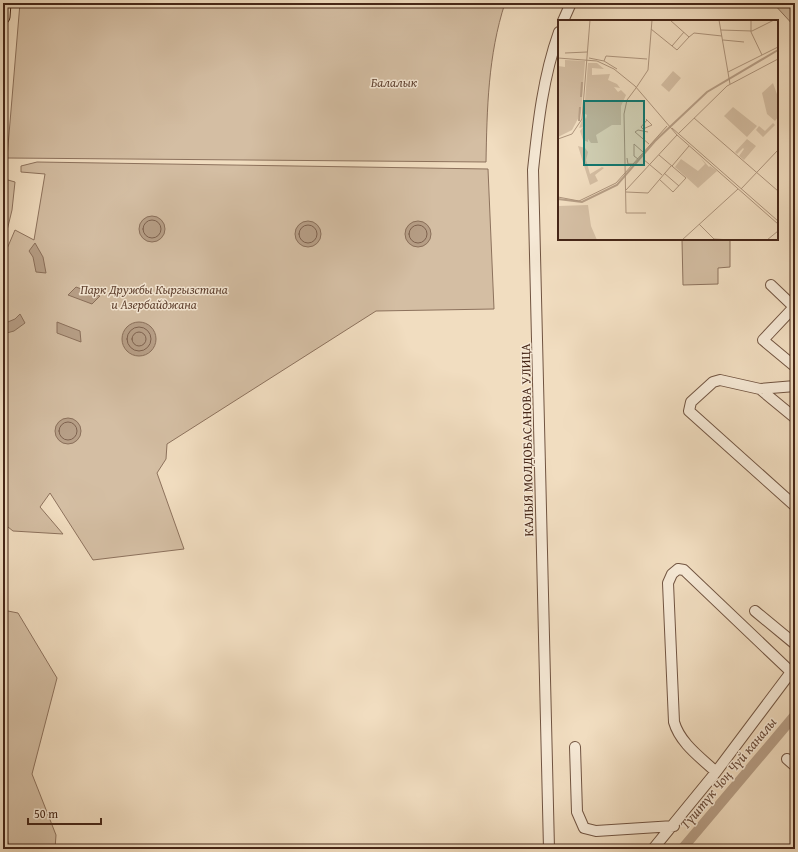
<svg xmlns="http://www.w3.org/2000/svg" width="798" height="852" font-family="'Gentium Book Plus',serif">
<rect width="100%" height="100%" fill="#f1ddc0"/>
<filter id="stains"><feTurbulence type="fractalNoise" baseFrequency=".005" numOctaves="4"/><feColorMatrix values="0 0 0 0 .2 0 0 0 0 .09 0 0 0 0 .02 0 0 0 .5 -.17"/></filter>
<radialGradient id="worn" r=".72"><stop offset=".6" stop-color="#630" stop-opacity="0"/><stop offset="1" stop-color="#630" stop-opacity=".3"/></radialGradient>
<path fill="#d4bea3" stroke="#8d725d" d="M20,3H505C488,55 487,109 486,162L7,158Z
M773,3H795V27Z
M37,162L488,169L494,309L376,311L167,444L166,459L157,473L184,549L93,560L50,493L40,507L63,534L13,531L3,523V258L15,230L34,240L45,174L21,172V166Z
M8,180L15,182L12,210L3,247V184Z
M730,239V267L718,268V284L683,285L682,240Z
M3,610L18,613L57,678L32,774L56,835L55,849H10L3,825Z"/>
<path fill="#b79f87" stroke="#8a6f5a" d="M139 229a13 13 0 1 1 26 0a13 13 0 1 1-26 0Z
M295 234a13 13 0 1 1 26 0a13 13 0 1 1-26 0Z
M405 234a13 13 0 1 1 26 0a13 13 0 1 1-26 0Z
M35,243L43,257L46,273L36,272L33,257L29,251Z
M76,287L100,296L92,304L68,295Z
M20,314L25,323L14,331L3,334V324L15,319Z
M57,322L80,331L81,342L57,333Z
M122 339a17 17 0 1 1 34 0a17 17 0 1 1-34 0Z
M55 431a13 13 0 1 1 26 0a13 13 0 1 1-26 0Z"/>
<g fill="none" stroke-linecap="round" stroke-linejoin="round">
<path stroke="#7e624f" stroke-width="1" d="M143 229a9 9 0 1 1 18 0a9 9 0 1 1-18 0Z
M299 234a9 9 0 1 1 18 0a9 9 0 1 1-18 0Z
M409 234a9 9 0 1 1 18 0a9 9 0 1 1-18 0Z
M127 339a12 12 0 1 1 24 0a12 12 0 1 1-24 0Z
M132 339a7 7 0 1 1 14 0a7 7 0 1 1-14 0Z
M59 431a9 9 0 1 1 18 0a9 9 0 1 1-18 0Z"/>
<path stroke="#b79f87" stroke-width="10" d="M682,849L795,715"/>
<defs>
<path id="minor" d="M563,21L571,3
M771,285L794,307
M795,306L763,340L793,365H795
M795,386L760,389L720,380L713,382L691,402L689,411L795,506
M760,389L795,418
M755,611L795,644
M575,747L577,812L584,828L596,831L674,826
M787,759L795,766
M716,772C700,757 680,743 674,722L668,583L672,574L678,569L684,570L791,672
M549,849L533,170C538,123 543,77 559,32
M653,849L716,772L794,668"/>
<path id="major" d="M3,17L4,3"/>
</defs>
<use href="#minor" stroke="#715441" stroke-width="12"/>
<use href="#major" stroke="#462617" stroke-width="15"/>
<use href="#minor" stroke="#f6e9d6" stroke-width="10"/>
<use href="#major" stroke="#f1ddc0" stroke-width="13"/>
</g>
<g text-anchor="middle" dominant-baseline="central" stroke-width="3" stroke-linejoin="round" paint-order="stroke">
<g font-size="13" font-style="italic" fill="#624433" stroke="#f6e9d6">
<text x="394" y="82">Балалык</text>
<text x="154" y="289">Парк Дружбы Кыргызстана<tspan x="154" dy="15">и Азербайджана</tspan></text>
</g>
<g font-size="13" fill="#462617" stroke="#f6e9d6">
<text transform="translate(527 440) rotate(-91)">КАЛЫЯ МОЛДОБАСАНОВА УЛИЦА</text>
</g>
<g font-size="14" font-style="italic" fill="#684a39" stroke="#f6e9d6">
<text transform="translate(728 773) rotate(-50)">Түштүк Чоң Чүй каналы</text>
</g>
</g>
<g transform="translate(558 20)">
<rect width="220" height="220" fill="#f1ddc0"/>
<path d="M7,40L27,41L23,93L14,110L0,117V46L7,47ZM30,43H39L46,49L34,48V55L52,54L50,60L59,64L62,68L56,67L60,72L63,70L68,75L63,86V105H54L38,115L40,123H33L30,119V122L25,120L22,111L25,107L21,108L26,95L28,99L29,95L26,93ZM115,51L123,58L111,72L103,65ZM215,63L220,77V97L217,101L209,94L204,73ZM175,87L199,106L189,117L166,96ZM215,103L217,105L205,117L198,110L201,106L207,111ZM189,119L198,126L186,140L181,136L186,129L185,128L179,134L177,132ZM20,126L27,128L30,132L28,140L32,154L44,147L46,148L37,155L40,161L32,165ZM142,137L151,147L152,146L159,151L140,168L117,147L123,139L140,151L147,144ZM30,185L33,206L39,220H0V186Z" fill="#d4bea3"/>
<path fill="none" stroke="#b79f87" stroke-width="2" d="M23,77L24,62M21,101L22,87M0,179L24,182L59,165L97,121L149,72L220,30"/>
<path fill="none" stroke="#ad947c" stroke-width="1" d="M112,0L131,17L136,13L164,16M161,0L172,64M193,0V12L204,35M93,9L119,30L131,17M163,10L194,11L216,0M165,20L186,22M114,26L126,12M7,33L29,32M0,38L39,41L56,49L77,66L119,115L220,204M31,38L46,41L59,49M46,41L48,36L89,39M170,52L220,27M78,68L69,80L66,94L68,193H88M78,68L90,50L94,0M136,98L220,171M88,99L94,105L85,109L83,107L89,100M114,108L220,201M90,112L80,110L77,112L91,124M120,114L169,66L220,39M0,119L14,114L24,99L32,0M76,124V136L80,139M76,124L85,132M101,135L128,158L115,172L101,159M69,138L70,144H76M85,139L104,155M114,146L131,126M106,153L121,166M183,169L220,130M68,170L119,115M68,172L90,173L113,146M0,177L21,181L58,163L109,106M141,204L156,219L174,220M124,220L180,169M209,220L220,211"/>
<path fill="#0f766e" fill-opacity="0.15" stroke="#0f766e" stroke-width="2" d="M26,81H86V145H26Z"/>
<rect width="220" height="220" fill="none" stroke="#462617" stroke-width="2"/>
</g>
<rect width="798" height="852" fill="none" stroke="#f1ddc0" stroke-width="16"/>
<rect x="4" y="4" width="790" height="844" fill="none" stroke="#462617" stroke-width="2"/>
<rect x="8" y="8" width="782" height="836" fill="none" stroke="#462617"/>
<path d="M28 818v6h73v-6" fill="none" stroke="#462617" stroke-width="2"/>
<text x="34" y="818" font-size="12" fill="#462617" stroke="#f6e9d6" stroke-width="3" paint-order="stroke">50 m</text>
<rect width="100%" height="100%" filter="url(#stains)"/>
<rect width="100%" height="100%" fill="url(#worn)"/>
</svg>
